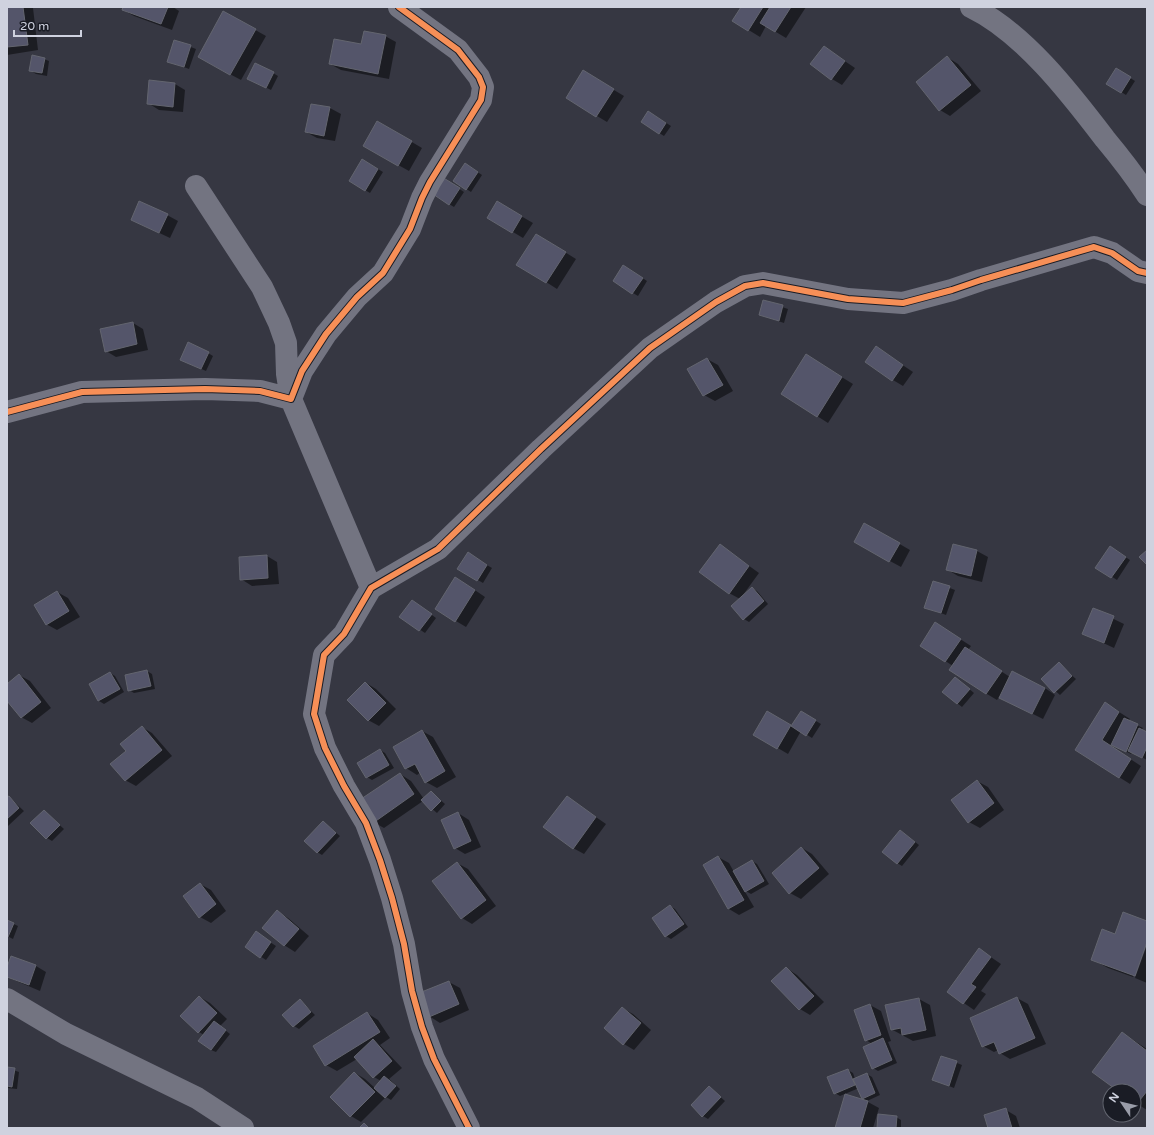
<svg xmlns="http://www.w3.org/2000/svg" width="1154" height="1135" font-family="'Varela Round',sans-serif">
<rect width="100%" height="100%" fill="#363742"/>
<path fill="#0007" d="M7,7L33,8L38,50L7,55Z
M124,7H173L179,11L172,30L134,16L123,10Z
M742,7H806L786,38L766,26L760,37L734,21Z
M224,12L266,36L241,80L209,63Z
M385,36L396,42L389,79L341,70L330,64L362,45Z
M175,41L196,49L189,69L168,61Z
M824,47L855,68L842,85L832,79Z
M947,57L958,64L981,91L950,116L940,110Z
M44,59L49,61L47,76L36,74L31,71Z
M1116,69L1135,81L1126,95L1107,83Z
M273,73L278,76L271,90L253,81Z
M594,78L624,96L607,122L567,98Z
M175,84L185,90L183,112L159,110L148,103Z
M312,105L330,108L341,114L335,141L317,138L306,132Z
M654,115L671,126L664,136L642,122Z
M378,122L422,148L409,171L364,146Z
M363,160L383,172L370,193L350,181Z
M470,167L482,175L471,192L454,181Z
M443,178L464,192L454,207L449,204Z
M497,202L533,223L523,238L488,217Z
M167,215L178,221L170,238L132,220Z
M547,241L576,259L557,289L518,264Z
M629,269L647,281L638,296L633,293Z
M764,301L788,309L784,323L760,315Z
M133,323L143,329L148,350L116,357L106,351Z
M877,348L913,372L903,386L893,380Z
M208,353L213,356L206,371L186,362Z
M707,359L718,365L733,391L715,401L704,395Z
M817,362L853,384L828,423L817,416Z
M865,524L910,550L901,567L855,542Z
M720,545L759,573L743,595L752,588L757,591L768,604L749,622L744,619L740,599L729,593Z
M953,545L977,551L988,557L982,582L958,576L948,570Z
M1115,550L1130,560L1117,580L1097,567Z
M468,554L492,568L483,583L459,569Z
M267,556L277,562L279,584L252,586L241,579Z
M934,582L955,590L946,615L925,607Z
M466,584L485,597L466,627L456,621Z
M57,592L68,598L80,617L57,630L46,624Z
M417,604L436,618L425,633L401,617Z
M1093,609L1124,624L1114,648L1084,634Z
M946,630L971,646L968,650L1010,677L1045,688L1055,695L1043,719L999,697L997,700L987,694L950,670L953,666L921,645Z
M1059,664L1076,679L1060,695L1043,680Z
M147,671L152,674L155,689L134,693L129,690Z
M110,673L115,676L124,692L104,704L99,701L90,685Z
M19,675L30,681L51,708L32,723L21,717L7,699V685Z
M960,681L974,693L962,707L943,692Z
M366,683L376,689L396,709L379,726L368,720Z
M1116,710L1130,719L1128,721L1143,728L1141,730L1147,733V760L1132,752L1131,754L1113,745L1112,747L1141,766L1130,784L1076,750Z
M767,712L792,726L806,715L821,724L812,738L801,731L788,754L754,734Z
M142,727L152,733L172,756L136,786L125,780L127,751Z
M422,731L433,737L456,777L437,788L426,782L421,772L417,775L406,768Z
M380,750L385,753L394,768L372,780L367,777Z
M400,774L411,781L424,799L431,792L445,804L437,813L423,801L384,828L373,822Z
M977,781L988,787L1004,810L980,828L969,822Z
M9,797L24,811L8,826L7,799Z
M567,797L606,824L584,854L573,848Z
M44,811L64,829L52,841L47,838Z
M458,813L469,820L481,847L465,854L455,848Z
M323,822L340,836L322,855L317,852Z
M901,831L919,845L902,866L897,863Z
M802,848L812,854L829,874L801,899L790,893Z
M718,857L729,863L734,872L752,861L757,864L769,884L751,894L744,890L754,907L739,915L729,909L704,865Z
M457,863L468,869L496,906L472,924L462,918Z
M200,884L211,890L226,911L211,923L200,917Z
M670,906L675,909L688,927L671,939L666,936L653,918Z
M278,912L288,918L309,936L295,952L284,945Z
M7,921L18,926L13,939L7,936Z
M1147,922V940L1133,977L1108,968L1092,959L1116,935Z
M261,936L276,946L266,960L246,947Z
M1147,945V983L1135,978Z
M979,949L1001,964L981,991L986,994L974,1010L948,992Z
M12,958L36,966L46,972L40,991L7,977V970Z
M786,968L797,975L824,1002L810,1015L800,1009Z
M449,982L460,988L469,1010L440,1023L429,1016Z
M200,997L210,1003L227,1019L220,1026L230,1034L216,1052L211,1050L204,1035L199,1032Z
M1017,998L1028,1004L1046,1044L1010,1059L1000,1053L998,1050L994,1052L983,1046Z
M919,999L930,1005L936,1036L913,1041L891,1029Z
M300,1000L315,1015L299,1029L294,1026Z
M870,1005L881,1011L891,1041L888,1042L897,1063L878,1071L873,1068L872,1044L866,1040L856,1010Z
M622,1008L633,1014L651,1030L634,1050L624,1044Z
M367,1013L378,1020L390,1038L380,1045L402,1068L389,1079L400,1089L391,1100L386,1097L361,1122L351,1116L355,1073L365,1079L375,1088L381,1081L374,1077L357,1059L337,1071L326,1065Z
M1122,1033L1147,1049V1110L1134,1102V1091H1120Z
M942,1057L962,1065L954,1088L934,1080Z
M7,1068L19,1072L17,1089L7,1088Z
M848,1070L853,1073L855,1079L867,1074L872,1077L880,1095L867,1101L862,1098L859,1088L840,1096L835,1093Z
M709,1087L725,1101L708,1119L703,1116Z
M868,1102L879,1108L873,1128H836Z
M1006,1110L1016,1116L1020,1128H989Z
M896,1117L901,1120V1128H878Z"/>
<path fill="#54556a" stroke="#63656f" d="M7,7H23L28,45L7,47Z
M123,7H168L161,24L122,10Z
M741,7H763L748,31L732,21Z
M770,7H791L775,32L760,23Z
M223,11L256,29L230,75L198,57Z
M364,31L386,35L378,74L329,64L334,39L361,44Z
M174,40L191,45L184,67L167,62Z
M824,46L845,61L831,80L810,64Z
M32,55L45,58L42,73L29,71Z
M947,56L971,85L939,111L916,82Z
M255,63L274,72L266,88L247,79Z
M1116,68L1131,77L1121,93L1106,84Z
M583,70L614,89L596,117L566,98Z
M149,80L175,83L173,107L147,104Z
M311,104L330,107L324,136L305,132Z
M648,111L666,123L659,134L641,122Z
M377,121L412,141L398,166L363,146Z
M362,159L378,169L365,191L349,181Z
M465,163L478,172L466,190L453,181Z
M437,174L460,188L449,205L427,190Z
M139,201L168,214L159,233L131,220Z
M497,201L522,216L512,233L487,218Z
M536,234L566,252L546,283L516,265Z
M623,265L643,278L632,294L613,281Z
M763,300L783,305L779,321L759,315Z
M133,322L137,344L105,352L100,329Z
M188,342L209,352L201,369L180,360Z
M876,346L903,365L892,381L865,362Z
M806,354L842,377L817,417L781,394Z
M707,358L723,385L703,396L687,369Z
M864,523L900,543L889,562L854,542Z
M720,544L749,566L729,594L699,572Z
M953,544L977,550L971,576L946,570Z
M1110,546L1126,557L1111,578L1095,568Z
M1147,550V565L1139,557Z
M468,552L487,565L477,581L457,569Z
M267,555L268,578L240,580L239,557Z
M455,577L475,590L455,622L435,609Z
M933,581L950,586L941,613L924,608Z
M752,587L764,601L743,620L731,606Z
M57,591L69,611L46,625L34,605Z
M412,600L432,614L419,631L399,617Z
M1093,608L1114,616L1104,643L1082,634Z
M935,622L961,639L945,662L920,646Z
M965,647L1002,671L986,694L949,670Z
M1059,662L1072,676L1054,693L1041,679Z
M147,670L151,686L128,691L125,675Z
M1012,671L1045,688L1032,714L999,698Z
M110,672L120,689L98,701L89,684Z
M19,674L41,702L21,718L7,701V684Z
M955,677L970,689L957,704L942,692Z
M365,682L386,703L368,721L347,700Z
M1105,702L1119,712L1102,740L1131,759L1119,778L1075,750Z
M767,711L791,725L777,749L753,735Z
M801,711L816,720L806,736L791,726Z
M1124,718L1138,724L1126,752L1111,745Z
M142,726L162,750L125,781L110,764L126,751L120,744Z
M1139,728L1147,732V747L1142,758L1128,751Z
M422,730L445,771L425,783L415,764L405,769L393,747Z
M380,749L389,765L366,778L357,763Z
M400,773L414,794L373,823L358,801Z
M977,780L994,803L968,823L951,800Z
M431,791L441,801L431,811L421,800Z
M9,796L19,808L7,819V797Z
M567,796L596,817L573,849L543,827Z
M44,810L60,825L46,839L30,823Z
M458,812L471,841L454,849L441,820Z
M323,821L336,833L317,853L304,841Z
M900,830L915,842L897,864L882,852Z
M801,847L819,868L789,894L772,873Z
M718,856L744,900L728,909L703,865Z
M752,860L764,881L745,892L733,871Z
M457,862L486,900L461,919L432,881Z
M200,883L216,904L199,918L183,896Z
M670,905L684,924L665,937L652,918Z
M277,910L299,929L284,946L262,928Z
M1123,912L1147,921V942L1135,976L1091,960L1102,929L1115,934Z
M7,920L14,923L8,937H7Z
M256,931L271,942L260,958L245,947Z
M979,948L991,957L971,984L976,987L963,1004L947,992Z
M11,956L36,965L29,985L7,977V967Z
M786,967L814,996L799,1010L771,981Z
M449,981L459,1004L429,1017L419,993Z
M199,996L217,1013L198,1033L180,1016Z
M1017,997L1035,1038L999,1054L994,1042L982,1047L970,1018Z
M919,998L926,1030L902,1035L901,1028L891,1030L885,1005Z
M300,999L311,1012L293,1027L282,1015Z
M870,1004L881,1035L865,1041L854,1010Z
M622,1007L641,1023L623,1045L604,1028Z
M367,1012L380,1032L325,1066L313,1046Z
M214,1021L226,1030L211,1050L198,1041Z
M1122,1032L1147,1051V1091L1136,1105L1134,1103V1091H1118L1092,1072Z
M883,1038L892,1060L872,1069L863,1047Z
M373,1039L392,1061L373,1078L354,1057Z
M941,1056L957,1061L949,1086L932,1080Z
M7,1067L15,1068L12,1087L7,1086Z
M848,1069L855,1085L834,1094L827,1077Z
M354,1072L375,1092L350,1117L330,1097Z
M867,1073L875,1093L862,1099L853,1079Z
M384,1076L396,1086L385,1098L374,1088Z
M709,1086L721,1097L702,1117L691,1105Z
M845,1094L868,1101L860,1128H835Z
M1006,1108L1012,1128H988L984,1115Z
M878,1114L897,1116L896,1128H877Z
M364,1123L369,1128H359Z"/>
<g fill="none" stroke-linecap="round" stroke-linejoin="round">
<path stroke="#737481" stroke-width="22" d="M971,7C1023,32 1070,93 1105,139C1120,157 1134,175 1147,195
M196,186L262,287L279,323L286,343L287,374L291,399L371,588
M7,412L82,392L205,389L260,391L291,399L302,371L326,334L357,297L383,273L410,229L422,198L430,182L481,100L483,87L479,77L458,50L399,7
M7,999L66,1034L197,1098L243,1128
M469,1128L434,1059L422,1027L412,991L404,944L392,898L380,860L366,823L344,786L325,748L314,714L324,655L344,634L371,588L438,549L541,449L650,348L716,302L745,286L763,283L848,299L903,303L952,290L981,280L1094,247L1112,253L1138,271L1147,273"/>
<defs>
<path id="cycleway" d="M7,412L82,392L205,389L260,391L291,399L302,371L326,334L357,297L383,273L410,229L422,198L430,182L481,100L483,87L479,77L458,50L399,7
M469,1128L434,1059L422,1027L412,991L404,944L392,898L380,860L366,823L344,786L325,748L314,714L324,655L344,634L371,588L438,549L541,449L650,348L716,302L745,286L763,283L848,299L903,303L952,290L981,280L1094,247L1112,253L1138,271L1147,273"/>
</defs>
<use href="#cycleway" stroke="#1a1c25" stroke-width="8"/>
<use href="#cycleway" stroke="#f78f57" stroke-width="6"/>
</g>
<rect width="1154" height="1135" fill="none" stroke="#cfd2df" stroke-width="16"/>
<g transform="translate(1122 1103) rotate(305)"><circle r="19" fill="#1a1c25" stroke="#62656f"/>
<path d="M0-3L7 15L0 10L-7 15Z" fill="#999ca8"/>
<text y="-6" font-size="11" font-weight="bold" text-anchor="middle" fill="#cfd2df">N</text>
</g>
<path d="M14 30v6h67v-6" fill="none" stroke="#cfd2df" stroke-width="2"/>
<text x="20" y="30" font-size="12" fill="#cfd2df" stroke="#1a1c25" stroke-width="3" paint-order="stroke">20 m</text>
</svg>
